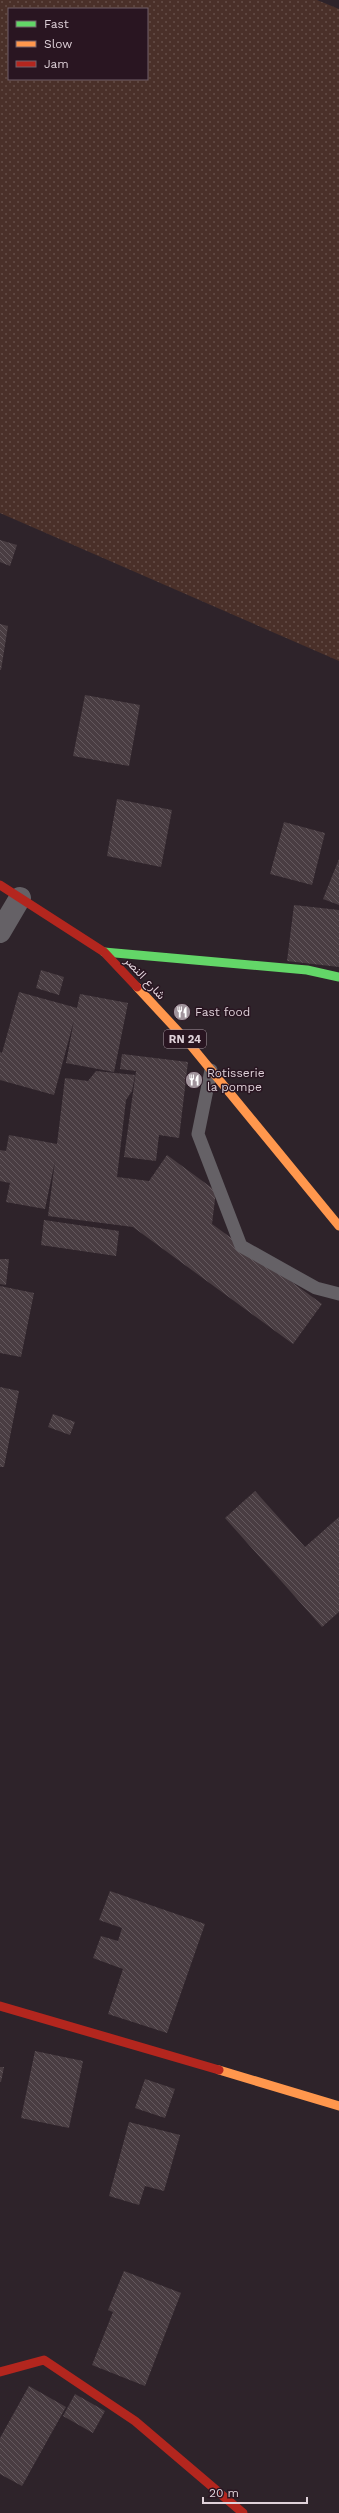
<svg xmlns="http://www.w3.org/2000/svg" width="339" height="2513" font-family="'Work Sans',Vazirmatn,sans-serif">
<defs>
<pattern id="park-dots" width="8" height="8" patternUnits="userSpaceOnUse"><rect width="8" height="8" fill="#4a3029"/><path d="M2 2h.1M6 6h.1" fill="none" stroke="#644d47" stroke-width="1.8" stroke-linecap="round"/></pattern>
<pattern id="building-back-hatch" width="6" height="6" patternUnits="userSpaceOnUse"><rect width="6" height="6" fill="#493d42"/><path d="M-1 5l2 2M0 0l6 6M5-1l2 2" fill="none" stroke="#63585d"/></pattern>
</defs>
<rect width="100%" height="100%" fill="#2e232a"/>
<path fill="url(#park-dots)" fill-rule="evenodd" d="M0,0H317L339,9V661L0,513ZM9,9H147V79H9Z"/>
<path fill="url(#building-back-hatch)" d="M0,540L17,545L10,566L0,562Z
M0,624L8,626L1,670H0Z
M85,695L140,705L129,766L73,756Z
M117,799L172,810L161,867L107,856Z
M284,822L325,833L312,885L270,874Z
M339,859V905L323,899Z
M294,905L339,910V967L287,961Z
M41,970L64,977L59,995L36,988Z
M19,992L77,1008L80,994L128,1003L114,1072L66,1063L74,1020L54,1095L0,1080V1052L2,1053Z
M122,1054L188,1062L179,1138L159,1135L156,1161L124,1157L136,1071L120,1069Z
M96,1071L135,1075L132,1091L126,1100L117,1177L149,1181L167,1155L216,1191L212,1224L322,1304L293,1344L133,1227L48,1216L55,1161L45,1209L6,1202L10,1183L0,1181V1150L6,1151L9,1135L57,1144L65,1078L88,1081Z
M44,1220L119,1231L116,1256L41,1245Z
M0,1259H9L6,1285L0,1284Z
M0,1286L34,1293L21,1357L0,1353Z
M0,1387L19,1391L4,1467H0Z
M53,1414L75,1422L70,1435L48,1427Z
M255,1491L305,1547L339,1517V1612L322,1627L225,1518Z
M110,1891L205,1924L167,2033L108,2014L123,1969L93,1958L101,1936L118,1941L122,1928L99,1920Z
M35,2051L83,2061L69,2128L21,2118Z
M0,2067H4L1,2082H0Z
M145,2079L175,2089L165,2118L135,2108Z
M129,2122L180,2135L164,2191L145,2186L139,2205L109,2196Z
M124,2271L181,2293L145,2386L92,2365L113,2312L108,2310Z
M29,2386L66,2407L22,2486L0,2474V2438Z
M75,2394L105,2411L93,2433L63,2416Z"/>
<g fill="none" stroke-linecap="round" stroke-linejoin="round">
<path stroke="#656166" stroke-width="13" d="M211,1070L198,1134L241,1246L316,1288L339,1294"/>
<path stroke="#656166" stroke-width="22" d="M0,932L20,898"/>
<path stroke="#63d668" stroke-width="9" d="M104,952L307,970L339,977"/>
<path stroke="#ff974d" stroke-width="9" d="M137,987L188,1042L339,1226
M219,2070L339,2106"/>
<path stroke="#b3261e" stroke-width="9" d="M0,885L104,952L137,987
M0,2006L219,2070
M0,2372L44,2360L135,2421L243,2513"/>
</g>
<defs>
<symbol id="restaurant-disc" viewBox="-11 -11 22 22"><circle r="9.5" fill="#a1949c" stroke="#291521"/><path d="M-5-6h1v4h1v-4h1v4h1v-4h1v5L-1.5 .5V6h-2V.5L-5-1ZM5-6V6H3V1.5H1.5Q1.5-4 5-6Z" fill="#fff"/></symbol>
</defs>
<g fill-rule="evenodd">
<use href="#restaurant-disc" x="172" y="1002" width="20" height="20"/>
<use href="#restaurant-disc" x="184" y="1070" width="20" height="20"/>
</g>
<g text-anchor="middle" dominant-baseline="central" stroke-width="3" stroke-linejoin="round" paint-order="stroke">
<rect fill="#291521" stroke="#a899a2" stroke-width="1" x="164" y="1030" width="42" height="18" rx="3"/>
<g font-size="11" font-weight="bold" fill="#dfd1d9">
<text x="185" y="1039">RN 24</text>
</g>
<g font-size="12" fill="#dfd1d9" stroke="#291521">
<text transform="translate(145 978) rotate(47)">شارع النصر</text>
</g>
<g font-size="12" fill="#dfd1d9" stroke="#291521" text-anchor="start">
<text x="195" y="1012">Fast food</text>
<text x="207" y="1073">Rotisserie<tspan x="207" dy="14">la pompe</tspan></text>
</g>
</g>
<rect x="8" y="8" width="140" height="72" fill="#291521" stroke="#72606b"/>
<rect x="16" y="21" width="20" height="6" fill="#63d668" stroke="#72606b"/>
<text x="44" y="28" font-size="12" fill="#dfd1d9">Fast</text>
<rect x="16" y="41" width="20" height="6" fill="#ff974d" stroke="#72606b"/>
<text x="44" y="48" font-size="12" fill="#dfd1d9">Slow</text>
<rect x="16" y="61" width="20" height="6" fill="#b3261e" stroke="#72606b"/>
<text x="44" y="68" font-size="12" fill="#dfd1d9">Jam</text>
<path d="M203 2497v6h104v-6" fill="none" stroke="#dfd1d9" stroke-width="2"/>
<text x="209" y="2497" font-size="12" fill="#dfd1d9" stroke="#291521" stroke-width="3" paint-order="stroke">20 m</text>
</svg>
